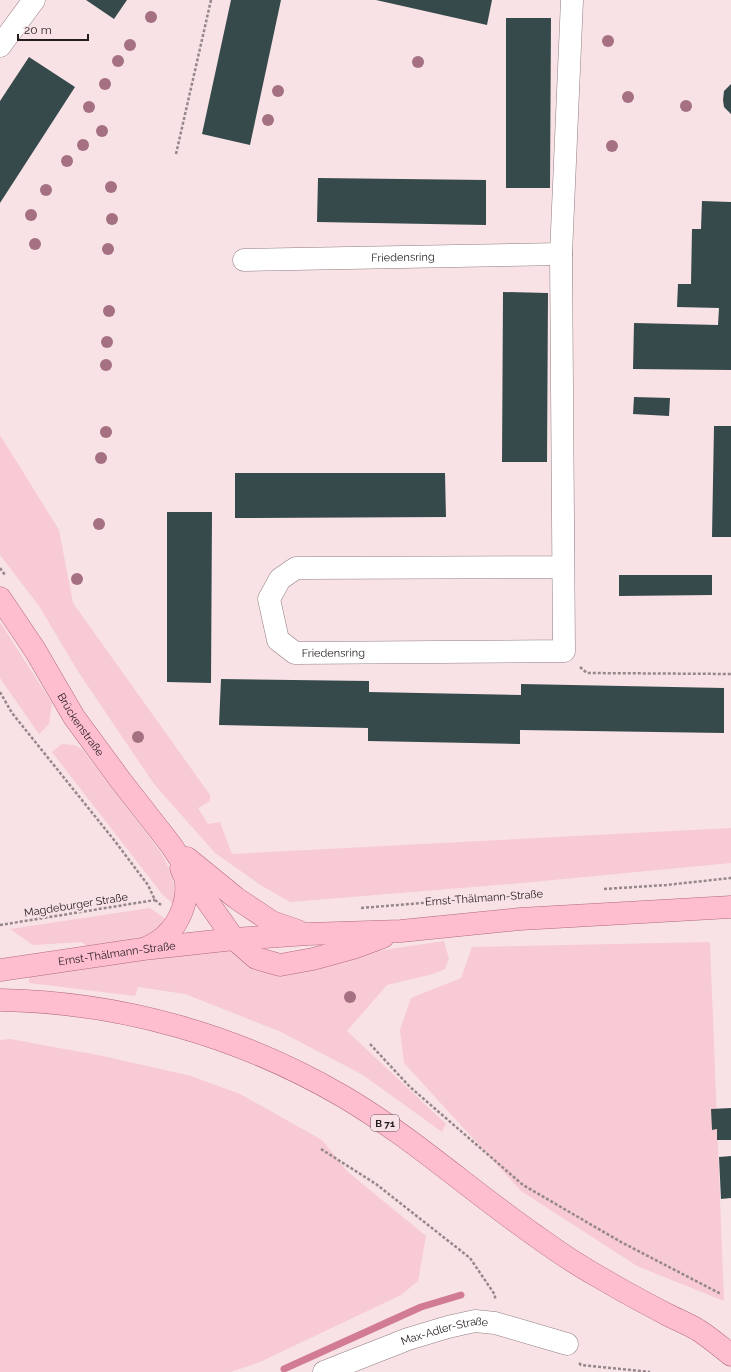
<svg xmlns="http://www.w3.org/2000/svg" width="731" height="1372" font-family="Raleway,sans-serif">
<rect width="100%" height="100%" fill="#f8e2e6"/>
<path fill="#f7cad4" d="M0,435L59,530L73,603L210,795V801L198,808L208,824L220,822L232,854L731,828V863L522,883L290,902L262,886L215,853L154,784L79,673L39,606L0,555Z
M0,622L52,703L49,724L39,734L0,678Z
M62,744L74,745L82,749L162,854L172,875L175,892V900L172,903L162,894L52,752Z
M150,908L167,920L150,938L91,950L82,942L33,945L10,929Z
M444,941L449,959L445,969L433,974L387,985L347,1031L446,1124L442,1132L363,1075L279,1031L185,994L138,987L135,996L29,983V973L228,948L266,972L287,975L328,965L370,952Z
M710,942L724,1301L637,1266L521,1191L404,1063L400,1030L411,998L461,978L472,947Z
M10,1039L103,1056L191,1076L240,1094L322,1140L348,1172L426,1236L418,1281L401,1295L260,1362L231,1372H0V1040Z"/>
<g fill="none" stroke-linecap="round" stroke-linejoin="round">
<path stroke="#d17c93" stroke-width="7" d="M284,1369L421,1307L461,1295"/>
</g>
<path fill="#364a4b" d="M86,0H127L114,19Z
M231,0H281L250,145L202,134Z
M376,0H492L487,25Z
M506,18H551L550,188H506Z
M29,57L75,87L0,203V101Z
M731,84V114L724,107L723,100L724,91Z
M318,178L486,180V225L317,222Z
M702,201L731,202V370L633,369L634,323L718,325L719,308L677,307L678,284H691L692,229H701Z
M503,292L548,293L547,462H502Z
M634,397L670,398L669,416L633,414Z
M714,426H731V537H712Z
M235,473H445L446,517L235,518Z
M167,512H212L211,683L167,682Z
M619,575H712V595L619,596Z
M221,679L369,681V692L521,695V684L724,688V733L520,730V744L368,741V728L219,725Z
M731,1108V1140H717V1129L712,1130L711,1109Z
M731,1156V1198L721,1199L719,1157Z"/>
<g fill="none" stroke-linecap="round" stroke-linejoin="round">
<defs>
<g id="minor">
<path d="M0,46L34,0"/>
<path id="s1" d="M244,260L561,254"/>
<path id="s2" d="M563,567L296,568L280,579L269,599L278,640L295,653L564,651L561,254L572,0"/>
<path id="s3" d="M324,1372L408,1339L448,1327L475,1321L495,1323L567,1344"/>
</g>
<g id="major">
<path id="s4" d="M0,598L35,650L74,717L121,781L171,845L208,902L234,939L256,958L280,965L313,959L353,948L383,937"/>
<path d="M187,858L236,898L272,922L298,931"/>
<path d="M146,948C154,944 162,940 167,934C180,922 188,900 186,883C186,878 183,873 181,868"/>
<path id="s5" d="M0,970L143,949L234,939L308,934L401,931L520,919L731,907"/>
<path d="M0,1000C121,1002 240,1036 344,1097C412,1137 471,1191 536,1236C558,1252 582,1268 606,1281C626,1293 647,1304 668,1315C678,1320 688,1324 698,1330C709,1337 720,1346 731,1355"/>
</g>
</defs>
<use href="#minor" stroke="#917d81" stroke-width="23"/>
<use href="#major" stroke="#b1697d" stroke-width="23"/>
<path stroke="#96878a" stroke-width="2.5" stroke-dasharray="3 2" stroke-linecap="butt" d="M176,154L211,0
M0,568L5,575
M580,667L587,673L731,674
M0,692L12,713L114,840L148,885L155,900L161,905
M604,889L666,885L731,878
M361,908L459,900
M0,925L155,900
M370,1044L410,1087L523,1185L621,1242L721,1294
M321,1149L376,1184L470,1258L495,1295V1300
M579,1363L581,1365L650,1372"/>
<use href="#minor" stroke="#fff" stroke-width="22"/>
<use href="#major" stroke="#febed0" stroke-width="22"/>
</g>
<g fill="#a57182">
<circle cx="151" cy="17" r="6"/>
<circle cx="608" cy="41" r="6"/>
<circle cx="130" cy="45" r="6"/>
<circle cx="118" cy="61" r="6"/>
<circle cx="418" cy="62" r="6"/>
<circle cx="105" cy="84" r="6"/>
<circle cx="278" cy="91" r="6"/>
<circle cx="628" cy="97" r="6"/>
<circle cx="686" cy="106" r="6"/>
<circle cx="89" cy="107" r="6"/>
<circle cx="268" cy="120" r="6"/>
<circle cx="102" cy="131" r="6"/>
<circle cx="83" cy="145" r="6"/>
<circle cx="612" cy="146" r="6"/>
<circle cx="67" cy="161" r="6"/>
<circle cx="111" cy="187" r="6"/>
<circle cx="46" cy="190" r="6"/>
<circle cx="31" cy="215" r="6"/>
<circle cx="112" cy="219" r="6"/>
<circle cx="35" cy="244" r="6"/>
<circle cx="108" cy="249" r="6"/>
<circle cx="109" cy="311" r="6"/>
<circle cx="107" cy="342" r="6"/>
<circle cx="106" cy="365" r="6"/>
<circle cx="106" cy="432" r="6"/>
<circle cx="101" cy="458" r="6"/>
<circle cx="99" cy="524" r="6"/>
<circle cx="77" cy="579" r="6"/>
<circle cx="138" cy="737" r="6"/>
<circle cx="350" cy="997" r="6"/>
</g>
<g text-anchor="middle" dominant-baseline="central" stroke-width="4" stroke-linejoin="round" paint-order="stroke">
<rect fill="#f8e2e6" stroke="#635759" stroke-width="1" x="371" y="1115" width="28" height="16" rx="3"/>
<g font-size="10" font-weight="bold" fill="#231c1d">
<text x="385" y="1123">B 71</text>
</g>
<g font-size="11" fill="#231c1d" stroke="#f8e2e6">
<text stroke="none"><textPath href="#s1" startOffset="159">Friedensring</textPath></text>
<text stroke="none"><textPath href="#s2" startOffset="411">Friedensring</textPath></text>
<text stroke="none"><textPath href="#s4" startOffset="150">Brückenstraße</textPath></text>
<text transform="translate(484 898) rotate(-4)">Ernst-Thälmann-Straße</text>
<text transform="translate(76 905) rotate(-9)">Magdeburger Straße</text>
<text stroke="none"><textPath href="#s5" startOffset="118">Ernst-Thälmann-Straße</textPath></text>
<text stroke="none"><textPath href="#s3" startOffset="128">Max-Adler-Straße</textPath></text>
</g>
</g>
<path d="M18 34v6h70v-6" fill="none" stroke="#231c1d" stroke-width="2"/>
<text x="24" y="34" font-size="12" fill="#231c1d" stroke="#f8e2e6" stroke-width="3" paint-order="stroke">20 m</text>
</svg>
